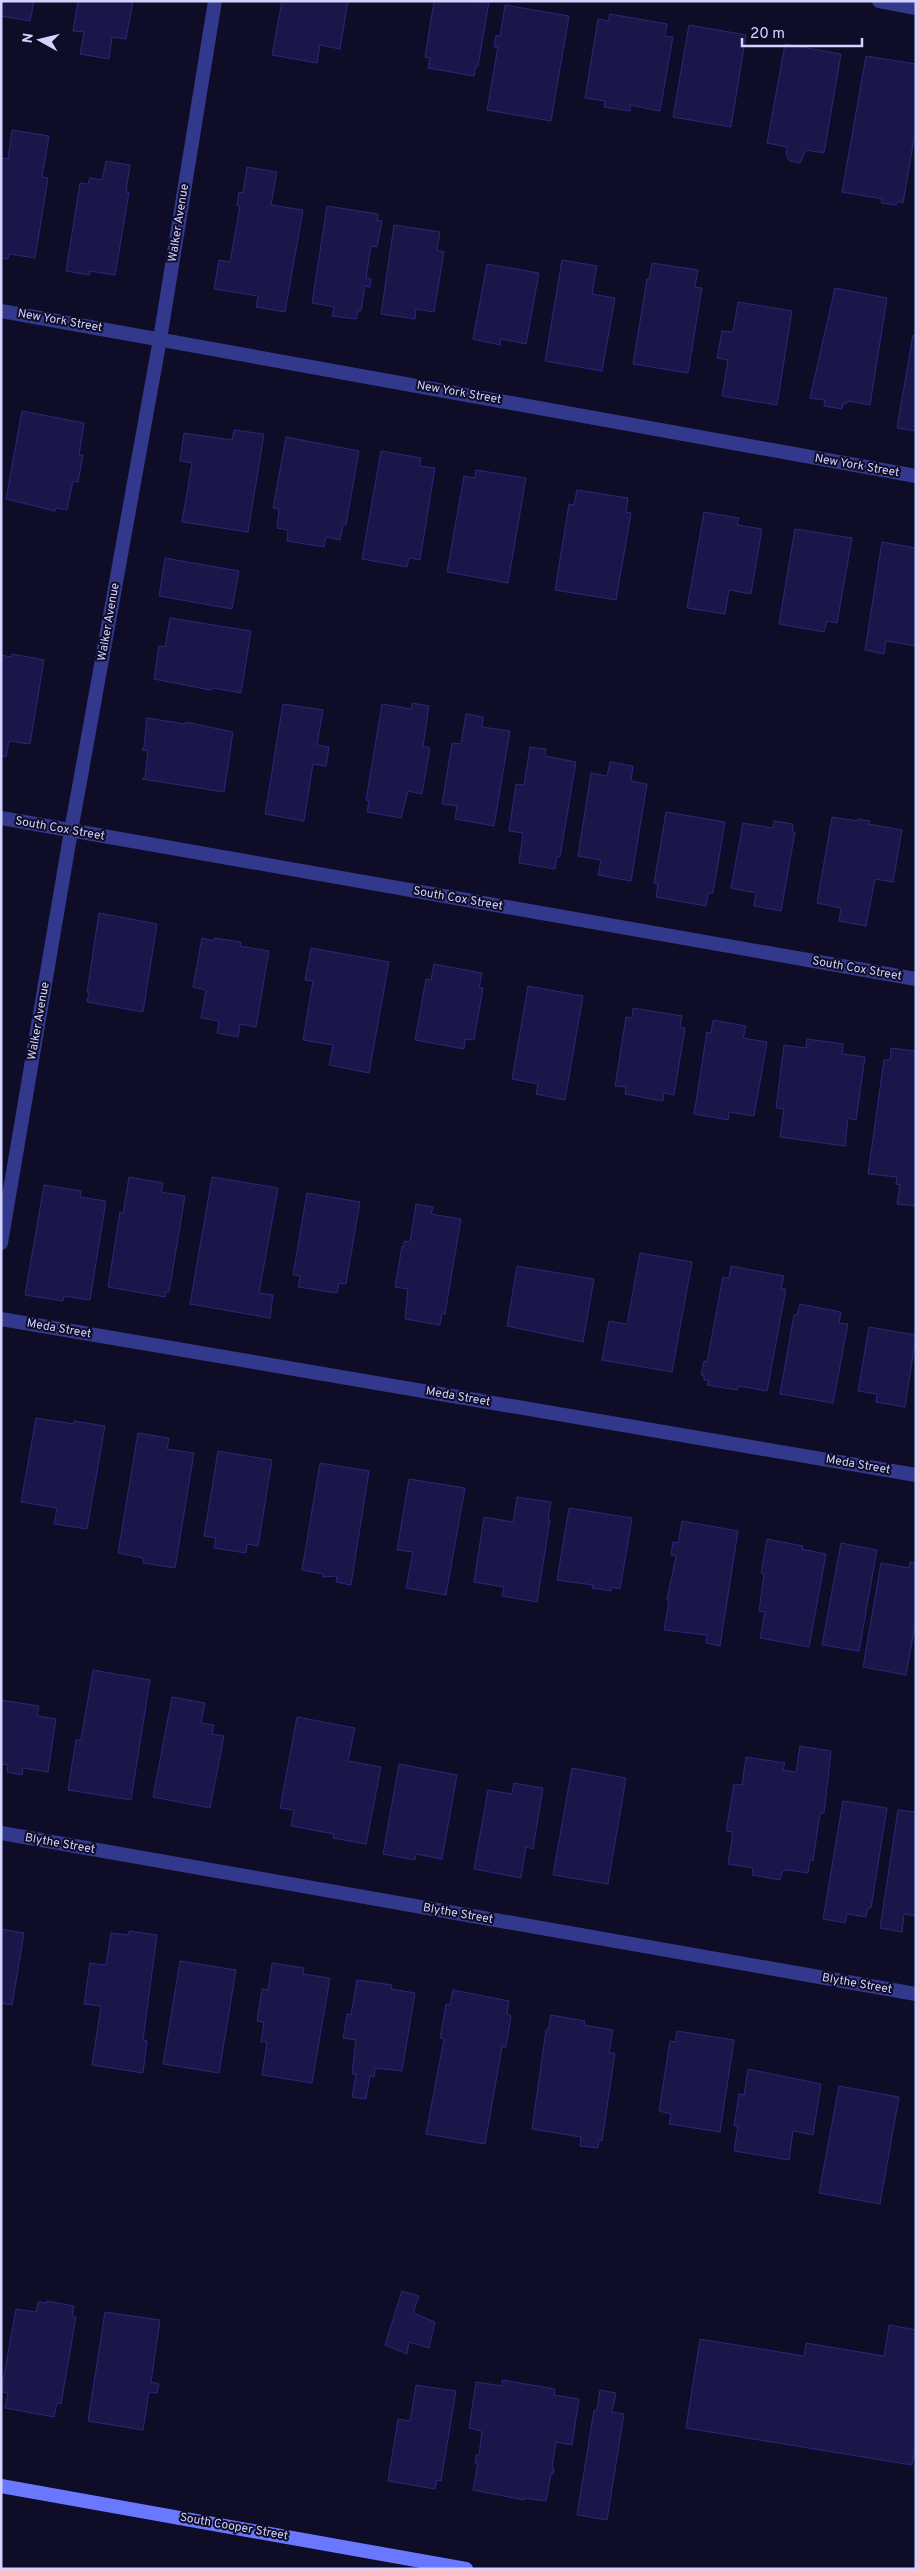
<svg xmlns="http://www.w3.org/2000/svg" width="917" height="2570" font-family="Overpass,sans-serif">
<rect width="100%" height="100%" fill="#0e0c27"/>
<path fill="#1b164a" stroke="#2d2679" d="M1,1H34L30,21L1,16Z
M78,1H133L126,39L112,37L109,59L80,54L84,32L73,31Z
M282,1H348L340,49L320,45L317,63L272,55Z
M434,1L489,2L478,66H476L474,76L428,68L430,58L425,57Z
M505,5L569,16L551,121L487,110L498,47H494L496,35L500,36Z
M610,14L667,24L665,36L673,37L660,111L630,105V111L604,107L605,101L585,98L598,19L608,21Z
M689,25L746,35L731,127L673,117Z
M785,44L841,54L824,153L806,150L800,163L790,161L786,155L787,147L767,143Z
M866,56L916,64V127L903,203L898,201L896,205L881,203L882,199L842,192Z
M12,130L49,136L42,177L48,178L35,258L9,254L8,259L1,258V164L2,158L8,159Z
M106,161L130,165L126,192H129L115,275L90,271L89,275L66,271L80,183L88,184L90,178L102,180Z
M247,167L277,172L271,205L303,210L285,312L256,307L258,296L214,289L219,260L230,262L240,206H237L239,192L243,193Z
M327,206L378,214L377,220L382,221L377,247L371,246L366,278L371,279L370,287L365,286L361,311L358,310L356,319L332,316L334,307L312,303Z
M394,225L440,232L437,250L444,252L434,312L416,309L415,319L381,314Z
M562,260L597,266L592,294L615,298L602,371L545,361Z
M652,263L698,270L695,287L702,288L688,373L633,364L647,279L649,280Z
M487,264L539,273L526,344L501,339L500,345L473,339Z
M835,288L887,298L870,405L848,401L846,404H843L842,409L824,406L825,400L810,398Z
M738,302L792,311L777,405L722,396L728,360L717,358L722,331L733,332Z
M913,335H916V431L897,428Z
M22,411L84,423L79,455H83L78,482L73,481L67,510L56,508L55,511L6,499Z
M234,430L264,434L248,532L182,522L192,463L180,461L184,433L232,440Z
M286,437L359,451L346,525H343L340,540L326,537L324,547L287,541L288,530L277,528L279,509L273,508Z
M381,451L421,458L420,466L435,468L420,560L409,558L407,567L362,559Z
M476,470L526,478L508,583L447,572L464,476L475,478Z
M577,490L628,498L626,512L631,513L616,600L555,590L569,504L574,505Z
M704,512L739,518L737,525L762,529L751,594L729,590L725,614L687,608Z
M795,529L852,538L837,623L827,621L824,632L779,624Z
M882,542L916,548V646L886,641L884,654L865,650Z
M165,558L239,571L232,609L159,596Z
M170,618L251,631L241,693L213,688L210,690L154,679L159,646L165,647Z
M12,654L44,660L30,744L9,741L6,757L1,756V655L11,657Z
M412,703L429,706L423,746L430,748L422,794L408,791L401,818L367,812L369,801L366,800L382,704L411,709Z
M283,704L323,710L317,745L329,747L326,766L313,764L304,821L265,814Z
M466,714L483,717L482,727L510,731L494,826L455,819L457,806L442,804L452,743L461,744Z
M147,718L185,724L186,722L233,732L224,792L142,779L145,777L148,751L142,750L144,746Z
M530,747L546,749L545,756L576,762L560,857L557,856L555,869L519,863L523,833L509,831L516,784L524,785Z
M610,762L633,766L631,781L647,784L631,881L598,875L601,860L578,856L591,773L607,776Z
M666,812L725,822L713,893H708L706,906L656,897L658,884L654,883Z
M832,817L858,821V819L870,821L869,824L902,830L893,882L875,879L866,926L839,921L841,908L817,903Z
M774,821L793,824L792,832H795L781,911L754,906L756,893L731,888L743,823L773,828Z
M99,913L157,924L143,1012L87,1002L89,993L87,992Z
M202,938L214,941L215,938L241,942L240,946L269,951L256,1027L240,1024L238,1037L217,1033L219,1021L201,1018L206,990L193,987Z
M311,948L389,962L369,1073L329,1065L333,1045L303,1040L313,981L305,980Z
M434,964L482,973L479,988H483L474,1040L465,1039L464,1049L415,1040L426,979L431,980Z
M528,986L583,996L565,1100L536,1094L538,1084L512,1079Z
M633,1008L682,1016L680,1027L685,1028L674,1095L664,1093L663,1101L625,1094L626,1087L615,1086L626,1017L632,1018Z
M713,1020L746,1026L743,1038L767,1042L754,1116L729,1112L728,1120L694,1114L707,1032L711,1033Z
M807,1039L843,1044L842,1054L865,1057L856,1120L848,1118L845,1146L780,1137L784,1109L776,1108L784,1045L806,1048Z
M891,1048L916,1051V1206L897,1204L900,1185L896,1184L897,1177L868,1174L884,1060H890Z
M129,1177L163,1183L161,1192L185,1196L169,1292H165V1297L108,1287L120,1212L123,1213Z
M212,1177L278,1188L259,1293L273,1295L270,1318L190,1304Z
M44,1185L81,1191L80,1197L106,1201L90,1300L64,1296L63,1301L25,1295Z
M307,1193L360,1202L346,1284L339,1283L337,1293L298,1287L300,1276L293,1275Z
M416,1204L433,1207L431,1214L461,1219L445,1314H442L440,1325L405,1319L408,1289L395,1287L402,1246L404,1247V1241L410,1242Z
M640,1253L692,1262L672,1372L602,1360L609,1321L627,1324Z
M517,1266L594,1279L583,1342L507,1326Z
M731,1266L784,1276L781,1289H786L767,1391L739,1386L737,1390L707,1385L709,1380H704V1376L701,1375L704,1361L707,1362L723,1277L729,1278Z
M800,1304L841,1312L839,1323L848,1324L833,1403L780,1394L794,1315H797Z
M869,1327L916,1335L905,1407L876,1402L877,1394L858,1391Z
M36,1418L74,1424V1421L105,1426L87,1529L54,1524L57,1508L21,1502Z
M138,1433L169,1438L167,1449L194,1453L175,1568L143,1563V1558L118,1553Z
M218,1451L272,1460L258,1546L247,1544L246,1553L214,1548L216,1538L204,1536Z
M320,1463L369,1471L351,1585L336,1582L337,1576L323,1577V1574L302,1570Z
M409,1479L465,1488L446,1595L406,1588L413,1552L397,1550Z
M517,1497L551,1502L548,1520H550L537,1602L502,1596L504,1587L474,1582L484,1517L513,1522Z
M569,1508L632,1518L620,1589L611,1587V1591L592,1588L593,1585L557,1580Z
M682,1521L738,1531L720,1646L706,1643L707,1635L664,1630L669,1601L667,1600L676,1556L671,1555L673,1542L678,1543Z
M767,1539L803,1546L802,1549L826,1554L809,1647L760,1638L765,1612L759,1611L764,1574L761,1573Z
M841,1543L877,1550L859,1651L822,1645Z
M910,1562L916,1563V1619L906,1675L863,1667L881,1563L909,1568Z
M93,1670L150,1680L131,1800L68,1790L76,1740H81Z
M172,1697L205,1703L201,1723L214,1725L212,1734L224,1736L210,1808L153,1797Z
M1,1700L39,1706L37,1716L56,1719L48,1772L23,1768L22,1775L7,1772L8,1765L1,1764Z
M297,1717L355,1728L348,1761L381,1767L366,1844L333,1838L334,1834L291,1826L294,1810L280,1808Z
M800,1746L831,1751L824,1813H820L813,1861L810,1860L808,1873L787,1870L782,1872L780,1880L752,1875L753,1868L728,1864L733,1832L726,1831L734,1784L742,1785L746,1757L785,1763L783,1770L796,1772Z
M399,1764L457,1775L442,1859L416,1854L415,1860L383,1854Z
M572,1768L626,1778L608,1884L553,1875Z
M514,1783L543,1788L533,1849L526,1847L521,1878L474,1869L488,1790L512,1794Z
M843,1801L887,1808L871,1908H868L866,1917L847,1914L845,1923L823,1919Z
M898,1810L916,1812V1916L904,1914L902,1932L880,1928Z
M1,1929L24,1933L12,2005L1,2003Z
M129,1931L157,1935L143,2040L147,2041L143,2073L92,2065L101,2006L84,2004L90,1963L106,1965L111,1933L128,1935Z
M180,1961L236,1970L219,2073L163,2064Z
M272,1963L304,1968L303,1974L330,1978L312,2083L262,2075L267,2042H261L264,2022L257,2021L262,1989L268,1990Z
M357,1980L392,1985L391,1989L415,1993L402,2071L375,2068L374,2077L370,2076L366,2099L352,2097L356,2074H352L356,2040L343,2038L347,2014L351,2015Z
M453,1990L509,2001L507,2014L511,2016L506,2047H502L485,2144L426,2134L444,2039L440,2038L446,2004L450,2005Z
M551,2015L585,2021L584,2025L613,2030L609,2053H615L602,2141L599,2140L598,2148L580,2146L581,2137L532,2129L546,2030H548Z
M677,2031L734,2040L720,2132L669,2124L671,2114L659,2111L670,2041L675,2042Z
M748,2069L821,2084L813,2135L793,2131L789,2160L734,2151L738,2126H734L739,2094L744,2095Z
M839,2086L899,2097L880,2204L819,2193Z
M402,2291L419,2296L413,2313L435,2322L429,2348L409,2342L407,2354L385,2345Z
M47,2301L74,2306L72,2316L76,2317L61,2404L57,2403L54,2417L5,2408L8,2393L1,2392L16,2309L36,2312L38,2302L47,2303Z
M105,2312L160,2320L151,2382L159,2384L157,2393L149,2392L143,2430L88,2421Z
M889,2325L916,2330V2443L912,2465L686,2428L700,2339L804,2356L806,2343L884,2356Z
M502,2380L555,2389L554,2395L579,2399L572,2445L556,2442L552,2468H554L553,2474H551L546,2501L524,2498V2500L473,2490L478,2463H475L476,2455H479L482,2431L469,2428L476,2382L502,2386Z
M416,2385L456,2391L441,2481L437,2480L435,2489L388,2481L398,2419L410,2421Z
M600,2390L616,2393L612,2412L624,2414L607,2520L577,2515L594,2410H597Z"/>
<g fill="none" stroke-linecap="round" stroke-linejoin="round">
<path stroke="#32398c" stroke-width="14" d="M879,1L916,8
M1,311L916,476
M1,818L916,979
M1,1243L71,831L160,339L215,1
M1,1319L916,1475
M1,1833L916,1994"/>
<path stroke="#6a77ff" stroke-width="14" d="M1,2486L466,2569"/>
</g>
<g text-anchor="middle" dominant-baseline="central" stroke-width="4" stroke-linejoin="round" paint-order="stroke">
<g font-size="12" fill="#d3d3ff" stroke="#0e0c27">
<text transform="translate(179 223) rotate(-81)">Walker Avenue</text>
<text transform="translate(60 321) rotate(10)">New York Street</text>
<text transform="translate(459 393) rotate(10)">New York Street</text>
<text transform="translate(857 466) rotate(10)">New York Street</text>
<text transform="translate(109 622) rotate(-80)">Walker Avenue</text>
<text transform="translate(60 829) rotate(10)">South Cox Street</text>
<text transform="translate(458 899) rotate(10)">South Cox Street</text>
<text transform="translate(857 969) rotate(10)">South Cox Street</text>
<text transform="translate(39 1021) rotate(-80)">Walker Avenue</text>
<text transform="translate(59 1329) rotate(10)">Meda Street</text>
<text transform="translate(458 1397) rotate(10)">Meda Street</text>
<text transform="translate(858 1465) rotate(10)">Meda Street</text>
<text transform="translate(60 1844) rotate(10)">Blythe Street</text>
<text transform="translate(458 1914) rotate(10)">Blythe Street</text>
<text transform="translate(857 1984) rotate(10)">Blythe Street</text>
<text transform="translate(234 2527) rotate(10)">South Cooper Street</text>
</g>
</g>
<rect width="917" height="2570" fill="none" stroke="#d3d3ff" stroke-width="5"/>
<g transform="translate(40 40) rotate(278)" stroke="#0e0c27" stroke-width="4" paint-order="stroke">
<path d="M0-4L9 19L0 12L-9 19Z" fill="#d3d3ff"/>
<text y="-8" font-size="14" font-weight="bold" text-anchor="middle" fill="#d3d3ff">N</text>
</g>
<path d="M742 38v8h120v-8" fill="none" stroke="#d3d3ff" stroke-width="2.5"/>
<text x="750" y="38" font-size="15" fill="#d3d3ff" stroke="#0e0c27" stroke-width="4" paint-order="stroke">20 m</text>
</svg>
